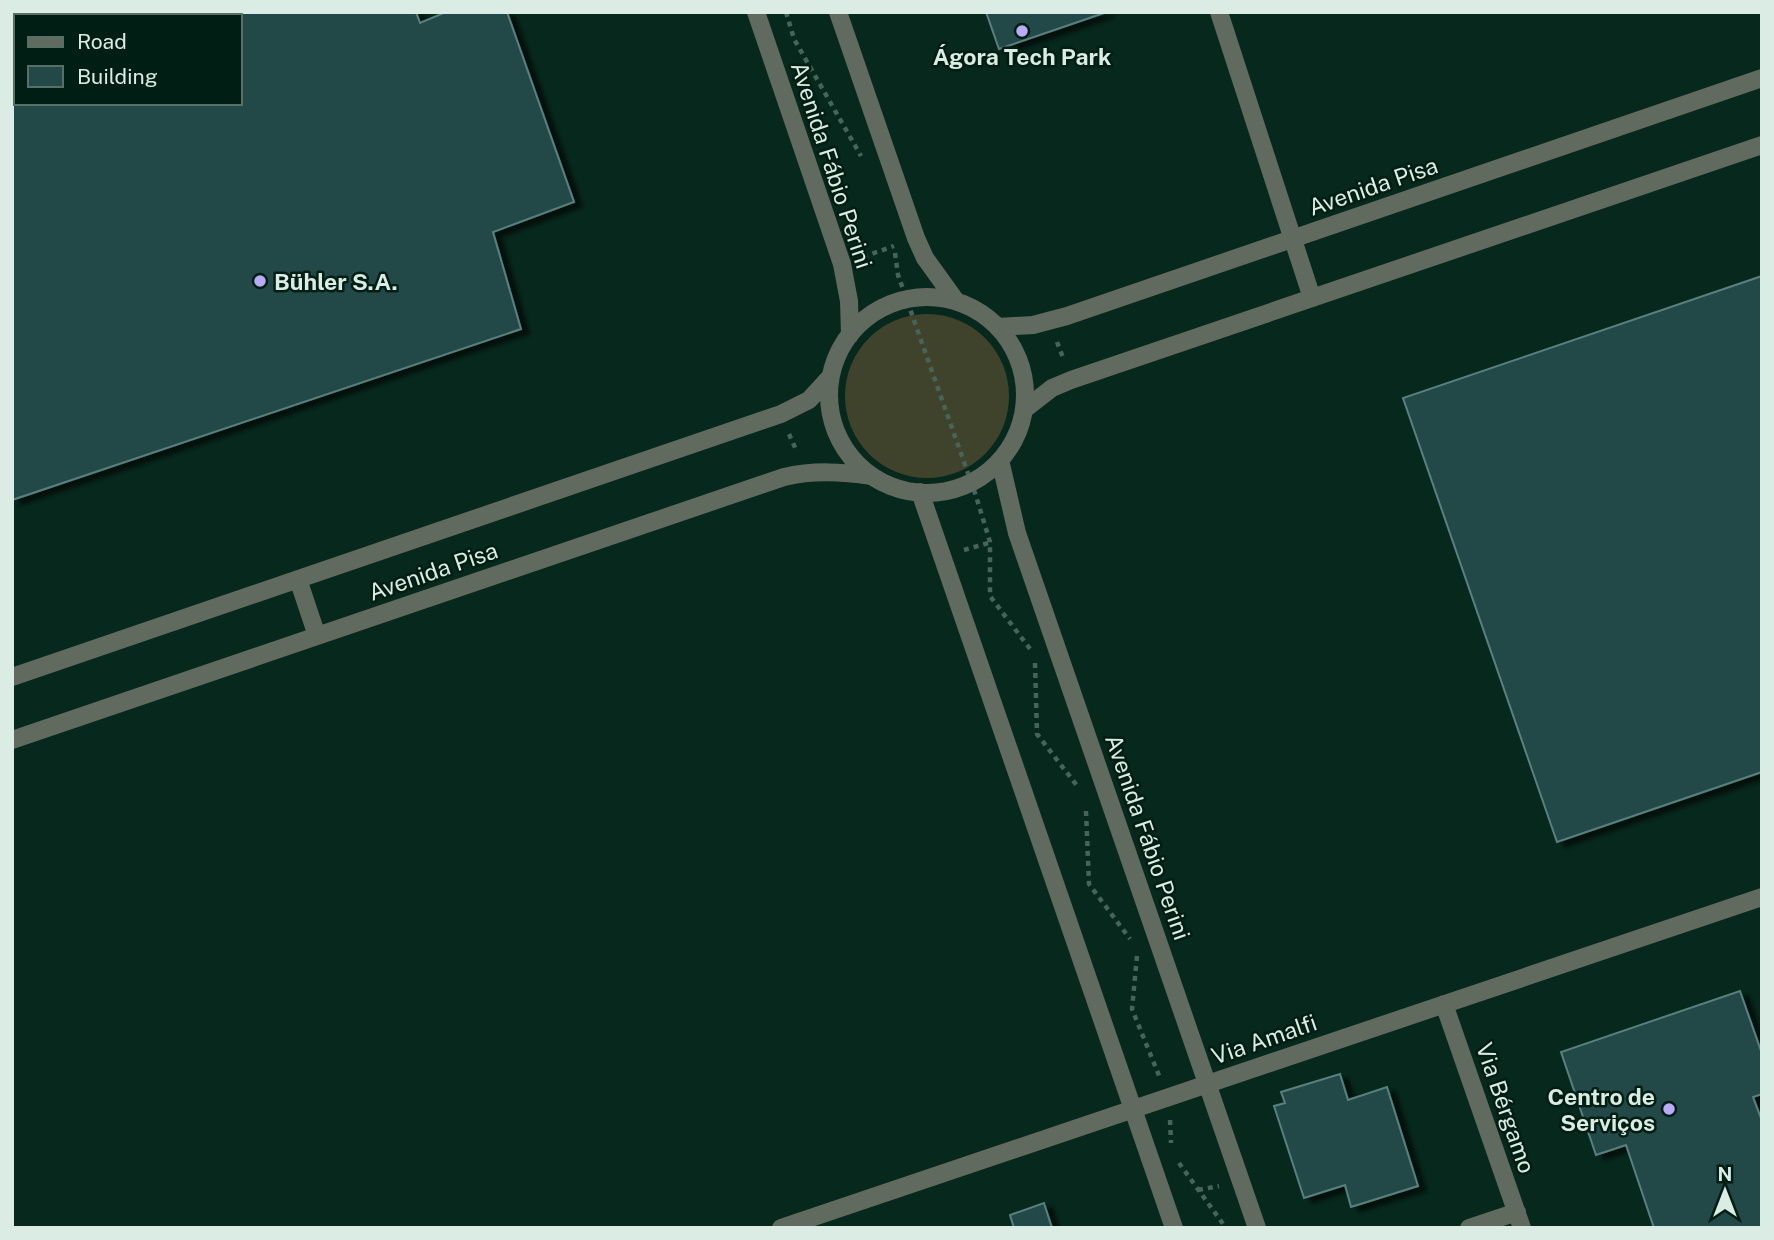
<svg xmlns="http://www.w3.org/2000/svg" width="1774" height="1240" font-family="'Public Sans',sans-serif">
<defs>
<filter id="shadow"><feDropShadow dx="8" dy="4.5" stdDeviation="2" flood-color="#0009"/></filter>
</defs>
<rect width="100%" height="100%" fill="#07281c"/>
<path fill="#3f432b" d="M845 396a82 82 0 1 1 164 0a82 82 0 1 1-164 0Z"/>
<path fill="#224947" stroke="#59807e" stroke-width="2" fill-rule="evenodd" filter="url(#shadow)" d="M12,12H416L420,23L446,12H507L574,202L493,232L521,329L12,500ZM16,16H240V103H16Z
M986,12H1107L999,49Z
M1762,276V772L1557,842L1403,398Z
M1740,991L1762,1054V1094L1753,1097L1762,1121V1228H1654L1626,1145L1596,1155L1561,1052Z
M1340,1074L1348,1100L1387,1087L1418,1186L1351,1207L1345,1185L1304,1198L1274,1106L1285,1103L1281,1092Z
M1044,1203L1052,1228H1014L1010,1215Z"/>
<g fill="none" stroke-linecap="round" stroke-linejoin="round">
<path stroke="#486459" stroke-width="4.5" stroke-dasharray="5 5" stroke-linecap="butt" d="M786,12L794,39L861,156
M895,253L898,275L976,496L990,542V596L1030,649
M863,257L894,246
M1057,342L1064,360
M789,434L797,452
M964,550L992,542
M1035,663L1037,734L1078,787
M1086,811L1089,884L1130,939
M1137,956L1132,1009L1160,1078
M1170,1120L1171,1143
M1179,1163L1226,1228
M1198,1190L1219,1186"/>
<path stroke="#616a5f" stroke-width="18" d="M1219,12L1312,298
M1469,1228L1517,1212"/>
<path stroke="#616a5f" stroke-width="18" d="M756,12L842,264L849,301L850,335
M838,12L916,238L925,258L956,301
M829 395a98 98 0 1 1 196 0a98 98 0 1 1-196 0Z
M998,327L1033,325L1067,316L1762,78
M1025,409L1052,388L1071,380L1762,145
M1000,460L1017,533L1257,1228
M920,492L1174,1228
M298,579L317,636
M12,677L781,414L809,400L831,376
M12,740L784,477C814,470 842,472 872,476
M1444,1004L1522,1228
M781,1228L1762,897"/>
</g>
<g fill="#b9abf7" stroke="#001e13" stroke-width="2.5">
<circle cx="1022" cy="31" r="7"/>
<circle cx="260" cy="281" r="7"/>
<circle cx="1669" cy="1109" r="7"/>
</g>
<g text-anchor="middle" dominant-baseline="central" stroke-width="5" stroke-linejoin="round" paint-order="stroke">
<g font-size="23" font-weight="bold" fill="#daece3" stroke="#001e13">
<text x="1022" y="56">Ágora Tech Park</text>
<text x="274" y="281" text-anchor="start">Bühler S.A.</text>
<text x="1655" y="1096" text-anchor="end">Centro de<tspan x="1655" dy="26">Serviços</tspan></text>
</g>
<g font-size="23" fill="#daece3" stroke="#001e13">
<text transform="translate(832 165) rotate(72)">Avenida Fábio Perini</text>
<text transform="translate(1373 186) rotate(-19)">Avenida Pisa</text>
<text transform="translate(433 571) rotate(-19)">Avenida Pisa</text>
<text transform="translate(1148 837) rotate(71)">Avenida Fábio Perini</text>
<text transform="translate(1264 1039) rotate(-19)">Via Amalfi</text>
<text transform="translate(1506 1108) rotate(71)">Via Bérgamo</text>
</g>
</g>
<rect width="1774" height="1240" fill="none" stroke="#daece3" stroke-width="28"/>
<rect x="14" y="14" width="228" height="91" fill="#001e13" stroke="#577066" stroke-width="2"/>
<rect x="28" y="37" width="35" height="10" fill="#616a5f" stroke="#577066" stroke-width="2"/>
<text x="77" y="49" font-size="21" fill="#daece3">Road</text>
<rect x="28" y="66" width="35" height="21" fill="#224947" stroke="#577066" stroke-width="2"/>
<text x="77" y="84" font-size="21" fill="#daece3">Building</text>
<g transform="translate(1725 1191)" stroke="#001e13" stroke-width="5" paint-order="stroke">
<path d="M0-5L12 26L0 18L-12 26Z" fill="#daece3"/>
<text y="-10" font-size="19" font-weight="bold" text-anchor="middle" fill="#daece3">N</text>
</g>
</svg>
